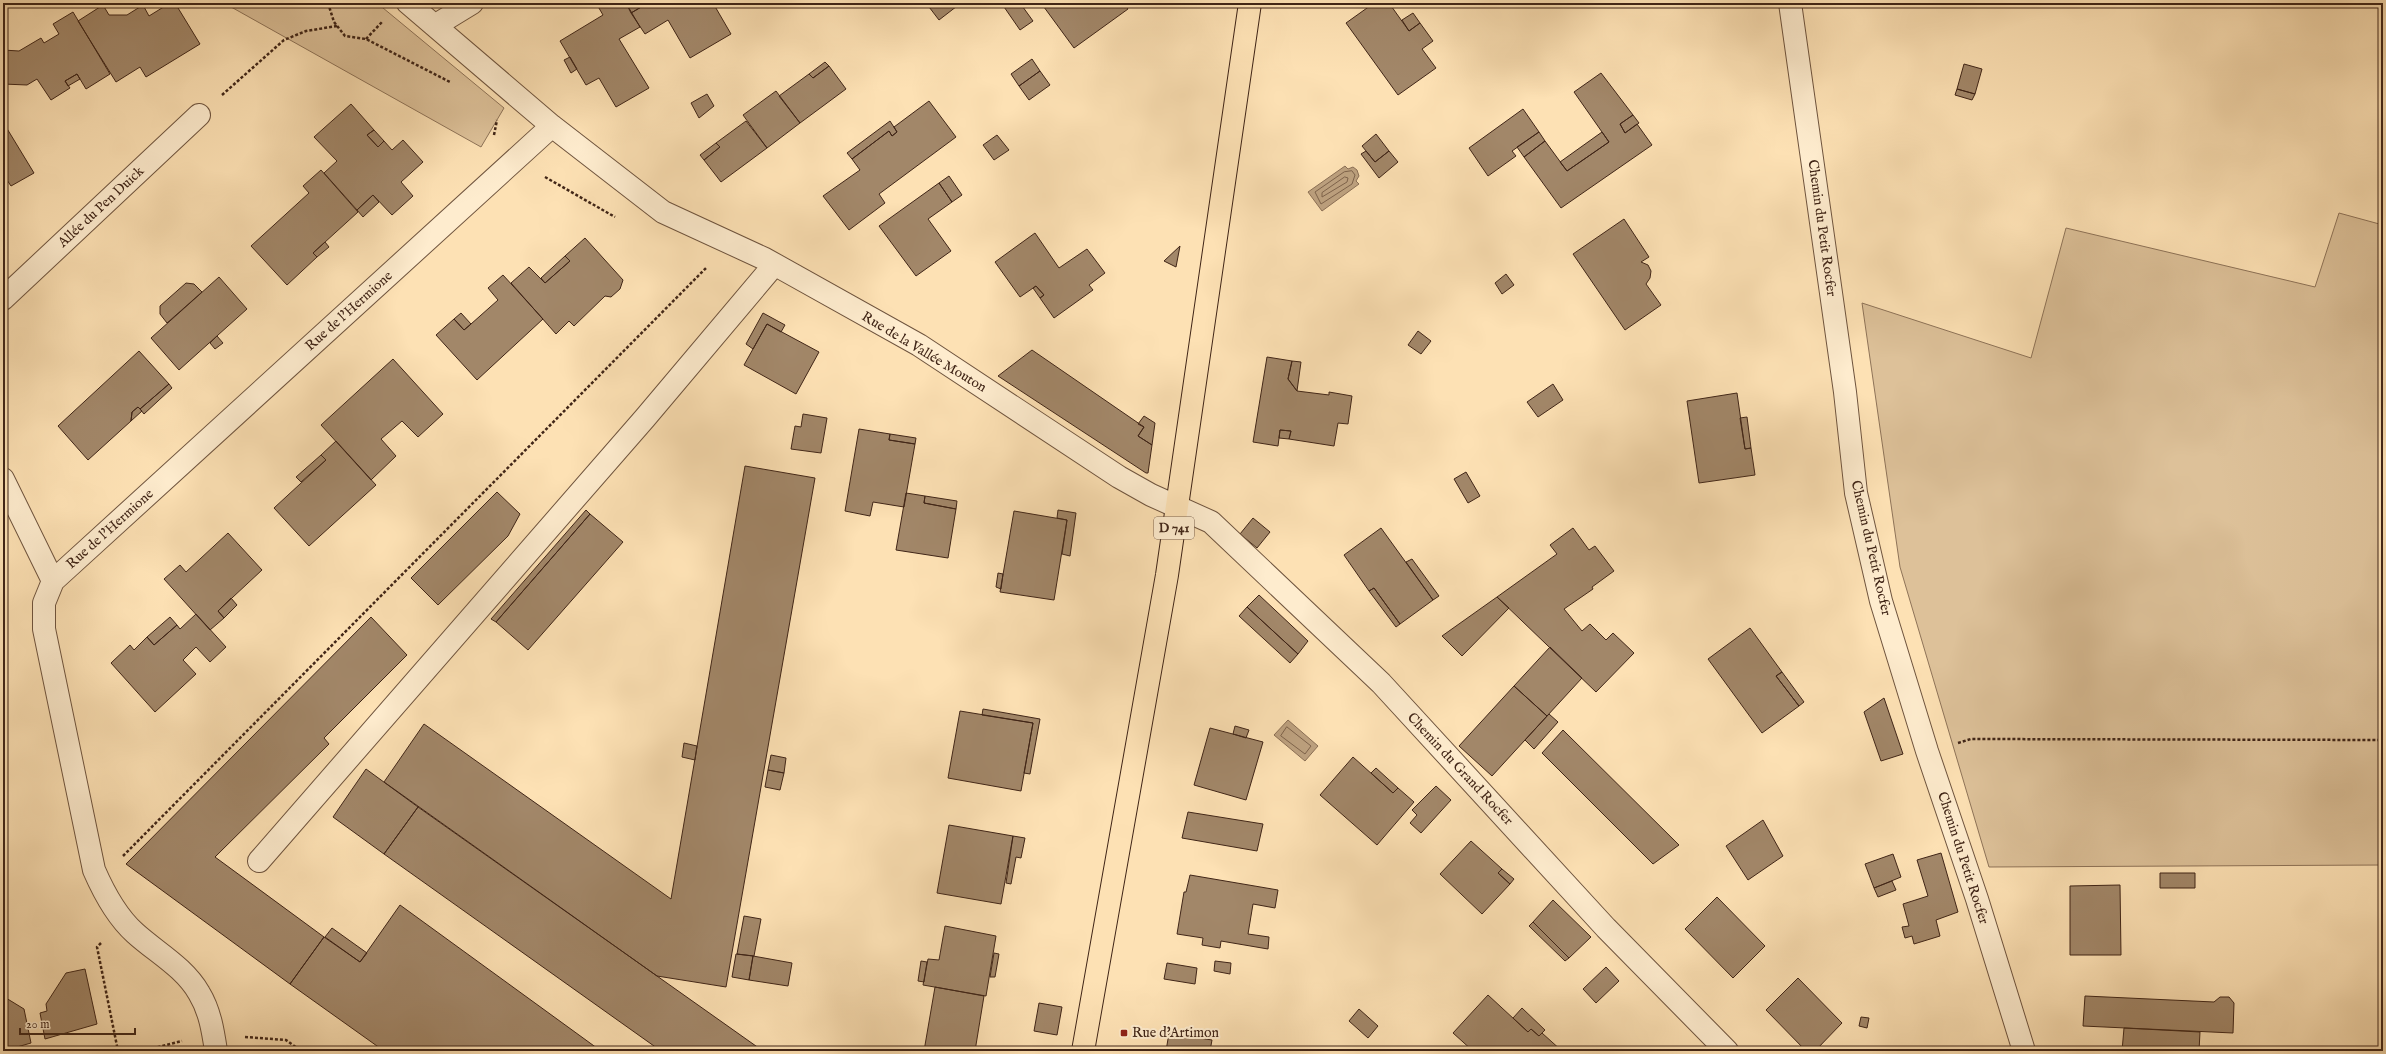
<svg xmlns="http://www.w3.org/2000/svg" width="2386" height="1054" font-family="'IM FELL English',serif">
<rect width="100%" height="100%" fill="#fde1b4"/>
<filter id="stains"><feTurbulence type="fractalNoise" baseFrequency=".005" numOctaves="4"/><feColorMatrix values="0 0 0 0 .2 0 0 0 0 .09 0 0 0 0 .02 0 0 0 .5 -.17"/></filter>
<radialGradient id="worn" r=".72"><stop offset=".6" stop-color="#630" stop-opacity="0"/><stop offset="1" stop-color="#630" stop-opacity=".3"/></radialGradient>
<path fill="#ddc199" stroke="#8e7358" d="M224,3H377L504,108L481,147Z
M2339,213L2383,225V865L1989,867L1900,567L1862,303L2031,358L2066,228L2315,287Z"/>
<path fill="#bda17f" stroke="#8b6f55" d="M1345,166L1348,169L1353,167L1357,170L1359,176L1356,181L1359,184L1322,211L1308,192Z
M1288,720L1318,746L1305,761L1274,735Z"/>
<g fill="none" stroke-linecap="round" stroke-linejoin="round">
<path stroke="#7e634b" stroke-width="1" d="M1352,171L1355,175L1352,184L1321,204L1315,192L1344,172Z
M1345,177L1348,178L1347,182L1322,197V193Z
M1287,727L1311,746L1305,754L1281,736Z"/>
</g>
<path fill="#a28769" stroke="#402517" d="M170,3H175L200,44L146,77L140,67L116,82L78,21L103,5L109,15H127L143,5L149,16Z
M596,3H626L640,27L619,39L649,88L616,107L599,78L586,85L560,41L603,15Z
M626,3H648L631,13Z
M648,3H713L731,34L690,58L668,20L645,34L631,13Z
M926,3H961L939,20Z
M1004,3H1020L1033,21L1020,30L1002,4Z
M1041,3H1124L1128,9L1074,48Z
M1374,3H1389L1409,31L1420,23L1433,41L1422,49L1436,68L1398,95L1346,23Z
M73,12L110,74L86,89L77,74L65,81L70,88L51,100L37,79L27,85L3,84V50L19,51L41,38L44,43L59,34L53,24Z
M1413,13L1420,23L1409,31L1402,20Z
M570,57L577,69L571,73L564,60Z
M1032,59L1040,71L1019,86L1011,74Z
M825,62L829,66L813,78L809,74Z
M1964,64L1982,69L1975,94L1957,89Z
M829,66L846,89L800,123L779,96L809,74L813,78Z
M1040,71L1050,85L1029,100L1019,86Z
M1601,73L1633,115L1620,124L1625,133L1637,124L1652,145L1561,208L1524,157L1545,141L1567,171L1609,142L1574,92Z
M77,74L80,79L68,86L65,81Z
M1957,89L1975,94L1972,100L1955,95Z
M776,91L800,123L767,148L743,115Z
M707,94L714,106L699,118L691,103Z
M929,101L956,137L879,194L885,203L849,230L823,196L860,170L852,159L889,131L892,136L897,132L894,127Z
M351,104L374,130L367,135L378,147L384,141L392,150L403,140L423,162L401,182L413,196L392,215L373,195L357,210L324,173L337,161L314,137Z
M1523,109L1539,132L1512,151L1516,156L1488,176L1469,148Z
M1633,115L1639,123L1625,133L1620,124Z
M746,121L767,148L721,182L704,160L720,147L716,143Z
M890,121L897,132L892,136L889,131L852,159L847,153Z
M3,122L34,173L11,186L3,174Z
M374,130L384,141L378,147L367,135Z
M1539,132L1545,141L1524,157L1517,147Z
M1602,132L1609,142L1567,171L1560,162Z
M1376,134L1389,151L1375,162L1362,146Z
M997,135L1009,150L994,160L983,145Z
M716,143L720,147L704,160L700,155Z
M1366,151L1375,162L1389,151L1398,162L1379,178L1361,154Z
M321,170L358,212L313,253L317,257L287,285L251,246L309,193L303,186Z
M949,176L962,195L952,202L939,183Z
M939,183L952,202L928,219L951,251L916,276L879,226Z
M373,195L379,202L363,217L357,210Z
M1624,219L1649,257L1641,262L1648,265L1651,271L1650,278L1646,284L1661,305L1625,330L1573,254Z
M1035,233L1059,268L1087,249L1105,273L1089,285L1093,290L1054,318L1040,298L1044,295L1036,286L1020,297L995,262Z
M585,238L623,280L620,289L611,297L605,296L574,326L569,321L556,334L511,283L529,267L545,283L570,261L565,256Z
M325,242L329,247L317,257L313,253Z
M1180,246L1176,267L1164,261Z
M565,256L570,261L545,283L541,278Z
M1506,274L1514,285L1502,294L1495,283Z
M503,275L543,319L477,380L436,335L454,319L464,330L471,324L498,300L488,288Z
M219,277L247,309L179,370L151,338Z
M186,283L194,284L202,292L167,323L160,314V306Z
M1036,286L1044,295L1040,298L1033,288Z
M461,313L471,324L464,330L454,319Z
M763,313L785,325L781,332L767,324L753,349L746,344Z
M767,324L819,352L796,394L744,365Z
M1418,331L1431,341L1421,354L1408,345Z
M217,336L223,343L215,349L210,343Z
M1032,350L1144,427L1138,436L1152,445L1148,473H1146L998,376Z
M139,351L169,384L140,409L138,407L132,412L131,421L88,460L58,426Z
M1267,357L1292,361L1288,379L1297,391L1329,395V392L1352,396L1348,424L1338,423L1334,446L1289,439L1291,431L1280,430L1278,446L1253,442Z
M393,359L443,414L418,437L402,421L381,439L396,456L371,480L321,425Z
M1292,361L1301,362L1297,391L1288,379Z
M169,384L172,388L144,414L140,409Z
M1553,384L1563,400L1538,417L1527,402Z
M1737,393L1745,449L1751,448L1755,475L1699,483L1687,401Z
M138,407L142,411L131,421L132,412Z
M803,414L827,418L821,453L791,449L795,426L801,427Z
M1144,416L1155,423L1152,445L1138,436L1144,427L1138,424Z
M1747,417L1751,448L1745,449L1740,418Z
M859,429L890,434L889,440L915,444L904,507L873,502L870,516L845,511Z
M1280,430L1291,431L1289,439L1279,438Z
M890,434L916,438L915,444L889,440Z
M336,441L376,485L309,546L274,508L326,460L321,455Z
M321,455L326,460L301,482L296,477Z
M745,466L815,478L726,987L657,976L384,782L424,724L671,899Z
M1466,472L1480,496L1468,503L1454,479Z
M497,492L520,514L508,536L438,605L411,578Z
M906,493L925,496L924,503L956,509L948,558L896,550Z
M925,496L957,501L956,509L924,503Z
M586,510L590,514L496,622L491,619Z
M1058,510L1076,513L1070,556L1062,554L1067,520L1057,518Z
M1014,511L1067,520L1054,600L1000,592Z
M590,514L623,542L528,650L496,622Z
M1253,518L1270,532L1257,548L1240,534Z
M1381,528L1433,600L1400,624L1374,588L1369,591L1344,555Z
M1573,528L1589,550L1595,546L1614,571L1592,587L1593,589L1564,609L1582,631L1590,624L1606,640L1613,633L1634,653L1596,692L1497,597L1557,554L1550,545Z
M228,533L262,570L218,611L224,618L210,630L164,579L180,565L186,572Z
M1412,559L1439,596L1433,600L1406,562Z
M998,573L1003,574L1001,589L996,587Z
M1374,588L1400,624L1396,627L1369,591Z
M1259,595L1308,641L1298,654L1247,607Z
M1497,597L1509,608L1462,656L1442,636Z
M231,598L237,605L224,618L218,611Z
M1247,607L1298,654L1290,663L1239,616Z
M196,614L226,647L210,662L196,647L183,660L196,674L155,712L111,663L130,645L134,650L147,637L154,645L177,625L180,629Z
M170,617L177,625L154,645L147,637Z
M371,617L407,655L324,738L329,744L215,857L324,937L290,984L126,864Z
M1750,628L1782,672L1776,676L1799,706L1762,733L1708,659Z
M1550,647L1582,678L1547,716L1514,686Z
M1782,672L1804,702L1799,706L1776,676Z
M1514,686L1547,716L1492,776L1459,746Z
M1884,698L1903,754L1881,761L1864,712Z
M983,709L1040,719L1030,774L1024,773L1033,723L982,715Z
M960,711L1033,723L1021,791L948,778Z
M1549,714L1558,722L1534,749L1525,740Z
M1235,726L1249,730L1246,738L1233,734Z
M1210,728L1263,742L1246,800L1194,785Z
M1563,730L1679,845L1653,864L1542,753Z
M684,743L697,746L695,760L682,757Z
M771,755L786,758L784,773L768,770Z
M1353,757L1393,793L1398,788L1414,802L1377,845L1320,795Z
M1376,768L1398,788L1393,793L1371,773Z
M366,769L418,807L384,854L333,817Z
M768,770L784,773L780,790L765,787Z
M1436,786L1451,800L1421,833L1410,823L1417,815L1412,810Z
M418,807L657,976L763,1051H661L384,854Z
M1188,812L1263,824L1257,851L1182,838Z
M1763,820L1783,856L1748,880L1726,846Z
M949,825L1013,836L1001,904L937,893Z
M1013,836L1025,838L1021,858L1016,857L1011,884L1006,883Z
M1471,841L1502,869L1498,873L1510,884L1482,914L1440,874Z
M1941,853L1958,912L1936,920L1940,936L1914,944L1912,936L1905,938L1902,927L1909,926L1903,904L1928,896L1917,860Z
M1893,854L1901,877L1874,888L1865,864Z
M1502,869L1514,879L1510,884L1498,873Z
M2160,873H2195V888H2160Z
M1190,875L1278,890L1275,908L1253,904L1248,934L1269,937L1268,949L1221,941L1220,948L1202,945L1203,938L1177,934L1184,892H1186Z
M1892,881L1896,890L1878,897L1874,888Z
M2120,885L2121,955H2070V886Z
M1717,897L1765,946L1733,978L1685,929Z
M1553,900L1591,937L1569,958L1533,922Z
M400,905L601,1051H384L290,984L324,937L360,962Z
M744,916L761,919L754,956L737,954Z
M1533,922L1569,958L1565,961L1529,926Z
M945,926L996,936L986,996L923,985L928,959L939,960Z
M332,928L367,953L360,962L325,937Z
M994,953L999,954L995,977H990Z
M736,954L753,956L749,980L732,977Z
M753,956L792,963L788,986L749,980Z
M921,961L927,962L924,982L918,981Z
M1215,961L1231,963L1230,974L1214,971Z
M1167,963L1197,968L1195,984L1164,979Z
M1606,967L1619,981L1596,1003L1583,989Z
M85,969L97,1024L45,1039L40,1013L47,1011L46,1004L66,973Z
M1798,978L1842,1023L1815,1051H1806L1766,1010Z
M935,987L984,996L975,1051H924Z
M1488,995L1528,1032L1531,1029L1539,1036L1542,1033L1562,1051H1473L1453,1033Z
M2085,996L2214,1002L2220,997H2229L2234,1003L2233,1033L2083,1026Z
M3,998H6L24,1009L31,1043L3,1051Z
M1039,1003L1062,1007L1057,1035L1034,1031Z
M1522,1008L1545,1030L1539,1036L1531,1029L1528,1032L1513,1018Z
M1359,1009L1378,1026L1368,1038L1349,1021Z
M1861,1017L1869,1018L1867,1028L1859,1026Z
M2124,1028L2200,1032L2199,1051H2122Z
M1169,1033L1212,1040L1210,1051H1166Z"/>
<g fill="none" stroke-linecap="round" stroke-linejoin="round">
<defs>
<path id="minor" d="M408,3L552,126L663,212L765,259L919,345L1119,477L1151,495L1211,522L1381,683L1606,928L1727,1051
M1790,3L1845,392L1856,493L1881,601L1927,751L1977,899L2024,1051
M436,25L472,3
M3,299L199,115
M3,479L53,581
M259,861L645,418L774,265
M216,1051C213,1031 210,1011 199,993C184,967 157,953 135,933C116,916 104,893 94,870L44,629V603L53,581L552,126"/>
<path id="major" d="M1083,1051L1167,575L1250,3"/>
</defs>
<use href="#minor" stroke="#6f543e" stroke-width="24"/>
<use href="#major" stroke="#402517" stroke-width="24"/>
<path stroke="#402517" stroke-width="2.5" stroke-dasharray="3 2" stroke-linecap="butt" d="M328,3L334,22L345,36L366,39L450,82
M366,39L382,22
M222,95L284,40L306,31L337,26
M494,135L497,120
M545,177L615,217
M1958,743L1971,739L2383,740
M123,856L707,267
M101,943L97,947L118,1051
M245,1037L286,1040L301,1051
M143,1051L182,1041"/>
<use href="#minor" stroke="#feecce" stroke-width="22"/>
<use href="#major" stroke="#fde1b4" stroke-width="22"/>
</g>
<rect fill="#8f2418" stroke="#feecce" stroke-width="1.5" x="1120" y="1029" width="8" height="8" rx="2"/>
<g text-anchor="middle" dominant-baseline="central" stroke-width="4" stroke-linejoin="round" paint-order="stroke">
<rect fill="#feecce" stroke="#79614e" stroke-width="1" x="1154" y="517" width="40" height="22" rx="3"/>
<g font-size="13" font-weight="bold" fill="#402517">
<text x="1174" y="528">D 741</text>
</g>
<g font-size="14" fill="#402517" stroke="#feecce">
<text transform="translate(101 207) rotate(-43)">Allée du Pen Duick</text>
<text transform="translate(1822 228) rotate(82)">Chemin du Petit Rocfer</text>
<text transform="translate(349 311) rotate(-42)">Rue de l'Hermione</text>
<text transform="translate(924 352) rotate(31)">Rue de la Vallée Mouton</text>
<text transform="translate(110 529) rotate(-42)">Rue de l'Hermione</text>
<text transform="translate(1871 548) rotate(77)">Chemin du Petit Rocfer</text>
<text transform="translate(1460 769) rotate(47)">Chemin du Grand Rocfer</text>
<text transform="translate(1963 858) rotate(72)">Chemin du Petit Rocfer</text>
</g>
<g font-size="14" fill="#402517" stroke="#feecce" text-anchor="start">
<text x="1132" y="1033">Rue d'Artimon</text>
</g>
</g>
<rect width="2386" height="1054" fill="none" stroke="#fde1b4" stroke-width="16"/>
<rect x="4" y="4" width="2378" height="1046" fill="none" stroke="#402517" stroke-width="2"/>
<rect x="8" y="8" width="2370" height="1038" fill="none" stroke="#402517"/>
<path d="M20 1028v6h115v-6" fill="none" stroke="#402517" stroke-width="2"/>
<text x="26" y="1028" font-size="12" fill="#402517" stroke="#feecce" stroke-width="3" paint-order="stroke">20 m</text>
<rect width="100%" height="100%" filter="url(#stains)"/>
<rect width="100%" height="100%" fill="url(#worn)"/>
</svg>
